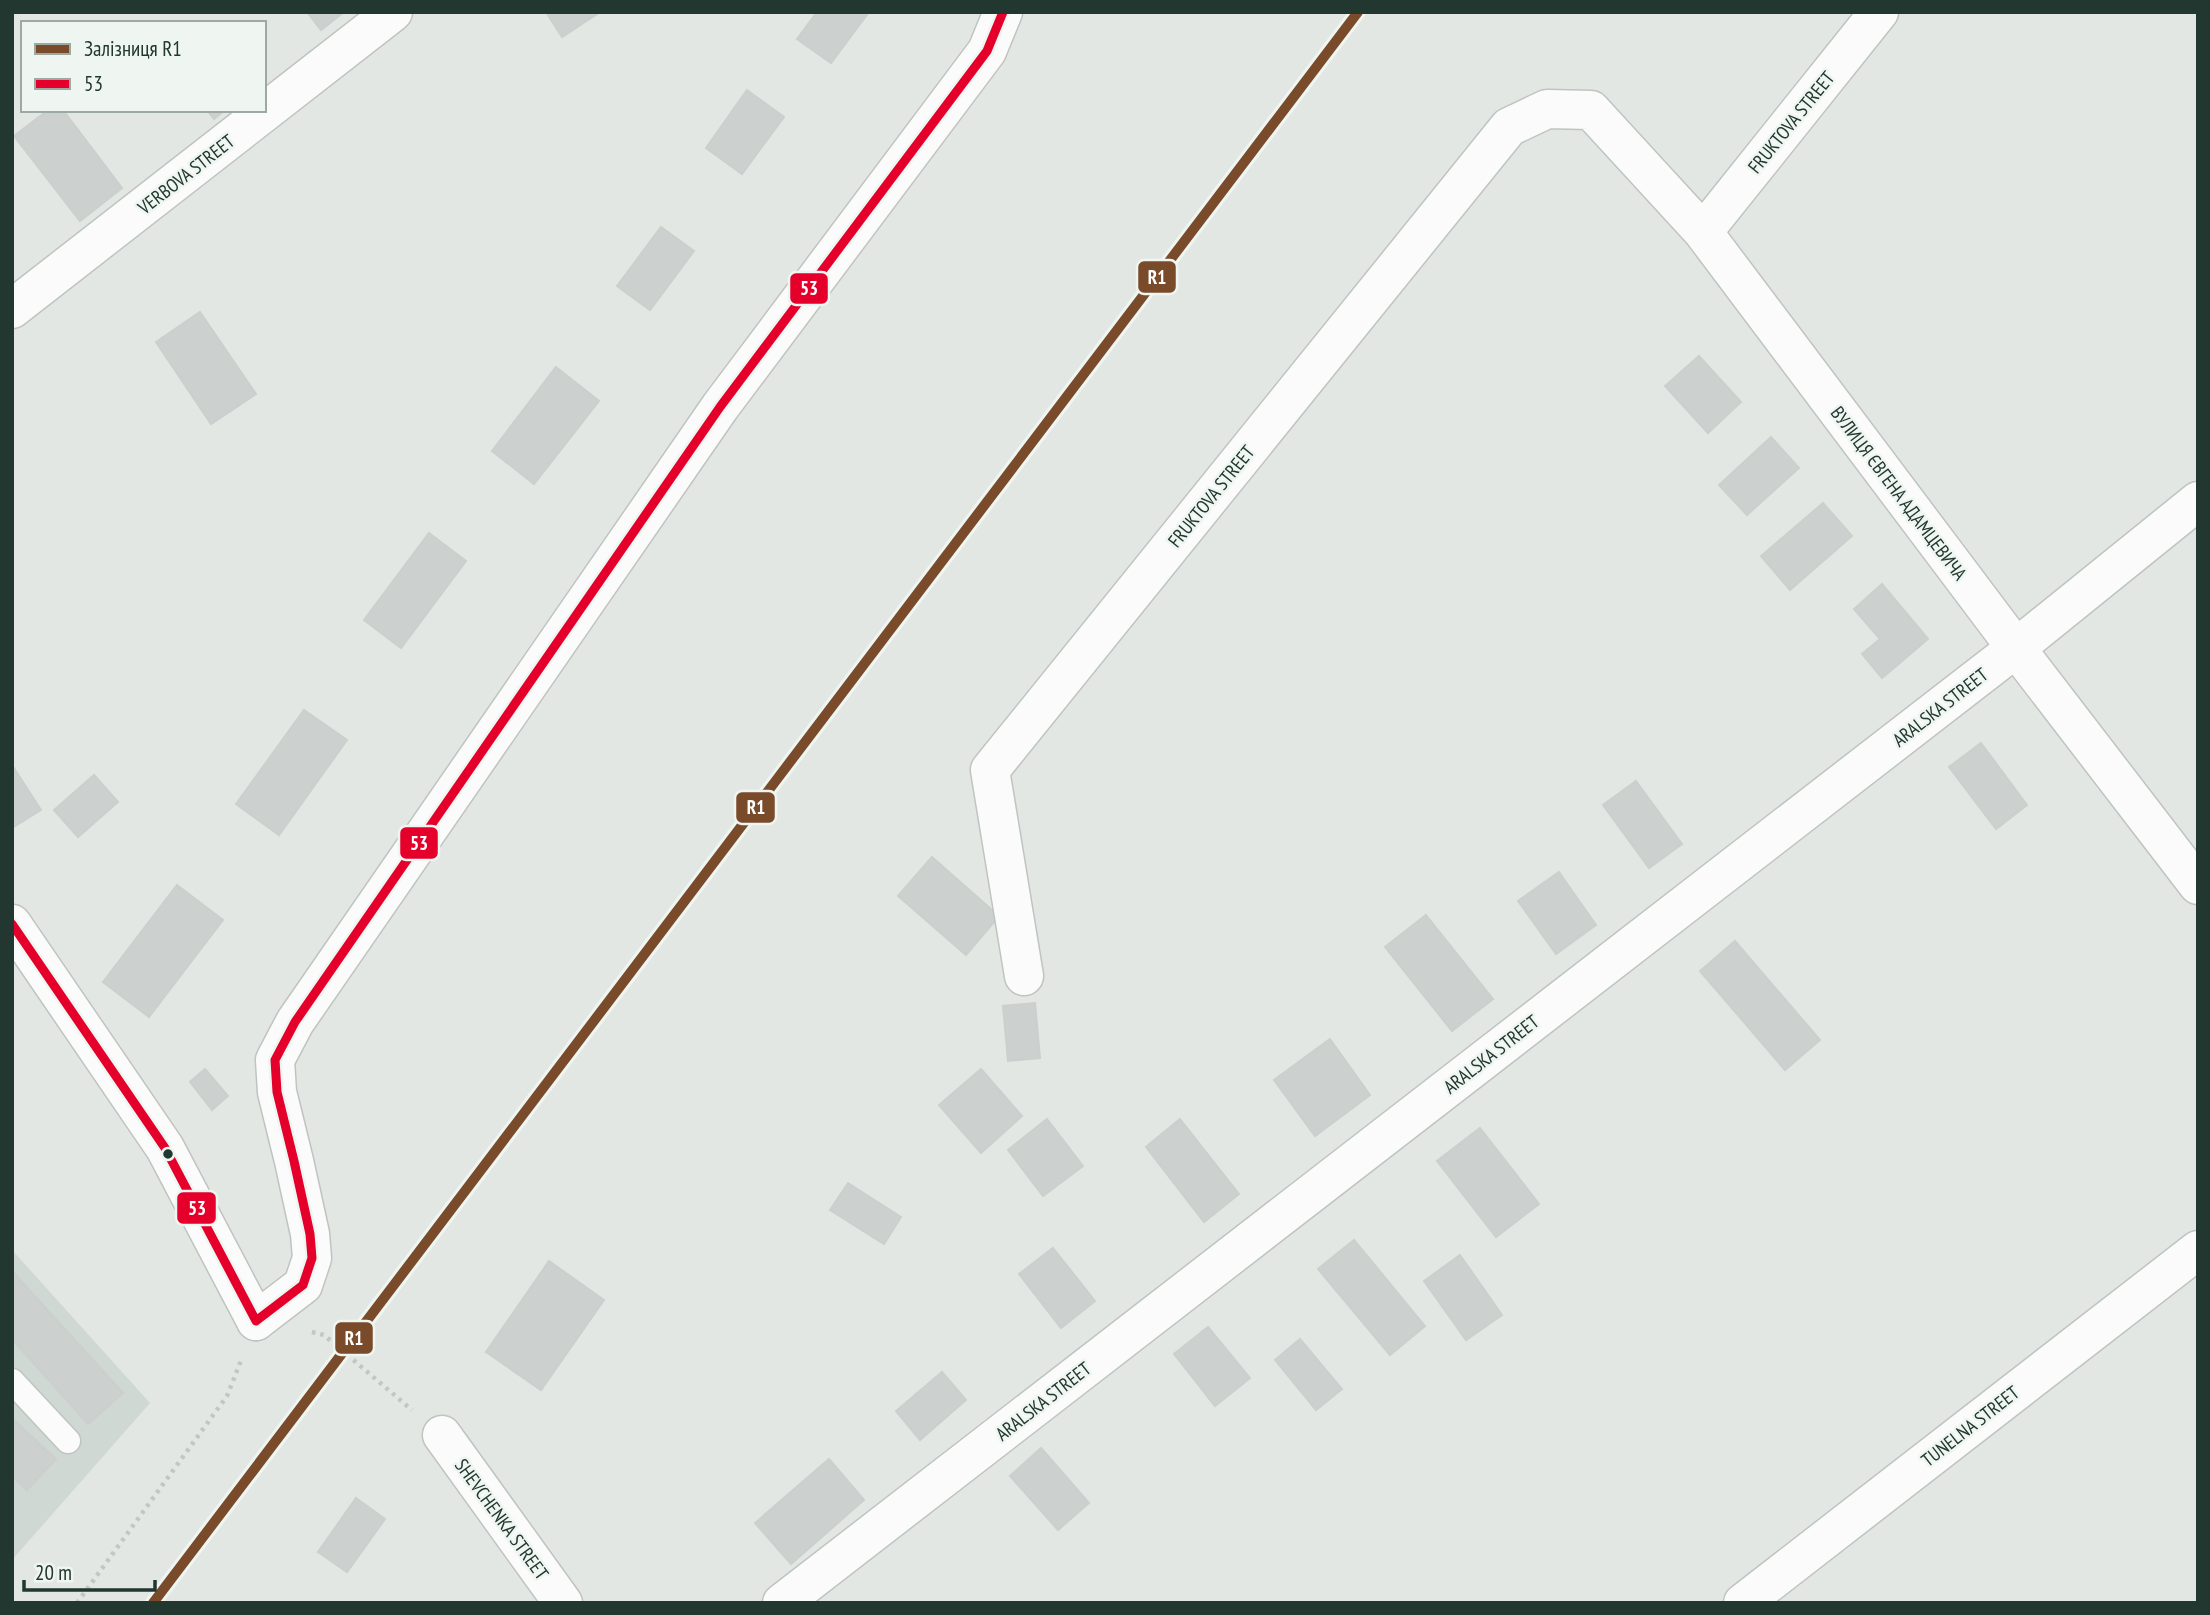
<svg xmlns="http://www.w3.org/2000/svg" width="2210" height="1615" font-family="'PT Sans Narrow',sans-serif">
<rect width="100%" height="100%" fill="#e2e7e4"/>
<path fill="#d0d8d3" d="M12,1250L150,1403L12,1560Z"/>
<path fill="#ccd0ce" stroke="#cbcfcd" stroke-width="2" d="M307,12H344L321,30Z
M546,12H600L562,37Z
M817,12H869L831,63L797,39Z
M747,90L784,117L742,174L706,148Z
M48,110H63L122,188L80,221L14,136Z
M207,110H225L214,119Z
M661,227L694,251L650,310L617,286Z
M200,312L256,394L211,424L156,342Z
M1699,356L1741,402L1708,433L1665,386Z
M556,367L599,401L534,484L492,451Z
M1771,437L1799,468L1747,515L1719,485Z
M1823,503L1852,536L1790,590L1761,556Z
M429,533L466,561L401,648L364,620Z
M1882,584L1928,639L1882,678L1862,654L1880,639L1854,609Z
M304,710L347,740L279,835L236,804Z
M1981,743L2027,805L1996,829L1949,767Z
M12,765L41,810L12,828Z
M94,775L118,802L78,837L54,810Z
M1636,781L1682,844L1649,868L1603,805Z
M932,857L999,916L966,955L898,896Z
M1559,872L1596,925L1556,954L1518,901Z
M177,885L223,920L149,1017L103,982Z
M1426,915L1493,999L1452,1031L1385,947Z
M1735,941L1820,1040L1785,1070L1700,971Z
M1035,1003L1040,1058L1008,1061L1003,1006Z
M1330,1039L1370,1095L1315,1136L1274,1080Z
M205,1069L228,1096L212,1110L190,1082Z
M981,1069L1022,1116L981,1153L939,1105Z
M1047,1119L1083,1166L1043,1196L1008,1150Z
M1180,1119L1239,1194L1204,1222L1146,1147Z
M1480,1128L1539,1204L1496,1237L1437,1161Z
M848,1183L901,1217L884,1244L830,1210Z
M1354,1240L1425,1326L1390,1355L1318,1269Z
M1053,1248L1095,1301L1061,1328L1019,1274Z
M1460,1255L1502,1315L1466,1340L1424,1281Z
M549,1261L604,1300L541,1390L486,1352Z
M12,1271L123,1393L88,1424L12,1339Z
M1208,1327L1250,1378L1215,1406L1174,1354Z
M1300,1339L1342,1389L1316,1410L1275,1360Z
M942,1372L966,1400L920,1440L896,1411Z
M12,1418L56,1459L27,1490L12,1476Z
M1041,1448L1089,1503L1058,1530L1010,1476Z
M829,1459L864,1500L791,1564L755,1523Z
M356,1498L385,1519L347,1572L318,1552Z"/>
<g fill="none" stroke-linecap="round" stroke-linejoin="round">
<defs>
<path id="service" d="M12,1381L68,1441"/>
<path id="minor" d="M1703,232L1879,12
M12,309L393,12
M1024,976L990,770L1509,127L1547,109L1591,110L1703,232L2016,648L2198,885
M256,1321L303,1285L312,1258L310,1234L294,1161L277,1092L275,1060L295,1022L720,407L987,51L1003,12
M782,1603L2016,648L2198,501
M1743,1603L2198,1250"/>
<path id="tertiary" d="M12,924L165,1148L256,1321
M442,1435L563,1603"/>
</defs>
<use href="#service" stroke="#bfc4c1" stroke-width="27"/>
<use href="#minor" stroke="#bfc4c1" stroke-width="41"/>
<use href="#tertiary" stroke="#bfc4c1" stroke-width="41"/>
<path stroke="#c0c7c4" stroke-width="4.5" stroke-dasharray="3.5 5" stroke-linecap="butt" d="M312,1332L324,1335L412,1410
M77,1603L227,1396L242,1358"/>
<use href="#service" stroke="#fbfbfb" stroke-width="24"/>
<use href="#minor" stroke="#fbfbfb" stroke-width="38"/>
<use href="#tertiary" stroke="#fbfbfb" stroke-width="38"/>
<defs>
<path id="bus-1" d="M12,924L165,1148L256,1321L303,1285L312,1258L310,1234L294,1161L277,1092L275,1060L295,1022L720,407L987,51L1003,12"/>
</defs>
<use href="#bus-1" stroke="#eff6f2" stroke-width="14"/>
<use href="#bus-1" stroke="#e4002b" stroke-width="9"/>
<defs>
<path id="rail-1" d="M153,1603L1358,12"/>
</defs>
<use href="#rail-1" stroke="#eff6f2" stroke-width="16"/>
<use href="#rail-1" stroke="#7a4b2a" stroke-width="10"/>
</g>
<circle fill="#22372f" stroke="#eff6f2" stroke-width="2.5" cx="168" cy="1154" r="6"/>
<g text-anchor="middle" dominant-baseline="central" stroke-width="5" stroke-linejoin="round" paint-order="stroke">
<g font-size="19" fill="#22372f" stroke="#eff6f2">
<text transform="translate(1791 122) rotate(-51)">FRUKTOVA STREET</text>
<text transform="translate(186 174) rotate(-38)">VERBOVA STREET</text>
<text transform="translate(1899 493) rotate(53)">ВУЛИЦЯ ЄВГЕНА АДАМЦЕВИЧА</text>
<text transform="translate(1211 496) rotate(-51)">FRUKTOVA STREET</text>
<text transform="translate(1940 707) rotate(-38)">ARALSKA STREET</text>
<text transform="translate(1491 1054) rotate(-38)">ARALSKA STREET</text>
<text transform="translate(1043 1401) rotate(-38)">ARALSKA STREET</text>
<text transform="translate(1970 1426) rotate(-38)">TUNELNA STREET</text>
<text transform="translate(502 1519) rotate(54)">SHEVCHENKA STREET</text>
</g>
</g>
<g stroke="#eff6f2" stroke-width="2.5">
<rect x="1137" y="260" width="40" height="34" rx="7" fill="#7a4b2a"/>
<rect x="789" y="272" width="40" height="33" rx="7" fill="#e4002b"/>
<rect x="735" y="791" width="41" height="33" rx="7" fill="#7a4b2a"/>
<rect x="399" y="826" width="40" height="34" rx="7" fill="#e4002b"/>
<rect x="176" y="1191" width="41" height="34" rx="7" fill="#e4002b"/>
<rect x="334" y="1321" width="40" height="34" rx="7" fill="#7a4b2a"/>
</g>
<g font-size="19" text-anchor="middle" font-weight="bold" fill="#fff">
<text x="1157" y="284">R1</text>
<text x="809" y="295">53</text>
<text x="756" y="814">R1</text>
<text x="419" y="850">53</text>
<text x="197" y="1215">53</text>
<text x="354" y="1345">R1</text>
</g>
<rect width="2210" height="1615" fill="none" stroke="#22372f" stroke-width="28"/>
<rect x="21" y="21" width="245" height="91" fill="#eff6f2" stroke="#9daaa4" stroke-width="2"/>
<rect x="35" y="44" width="35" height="10" fill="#7a4b2a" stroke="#9daaa4" stroke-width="2"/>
<text x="84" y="56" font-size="21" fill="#22372f">Залізниця R1</text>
<rect x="35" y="79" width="35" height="10" fill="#e4002b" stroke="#9daaa4" stroke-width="2"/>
<text x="84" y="91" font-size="21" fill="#22372f">53</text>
<path d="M24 1580v10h131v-10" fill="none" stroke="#22372f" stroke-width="3.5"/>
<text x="35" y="1580" font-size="21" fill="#22372f" stroke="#eff6f2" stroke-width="5" paint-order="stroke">20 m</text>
</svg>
